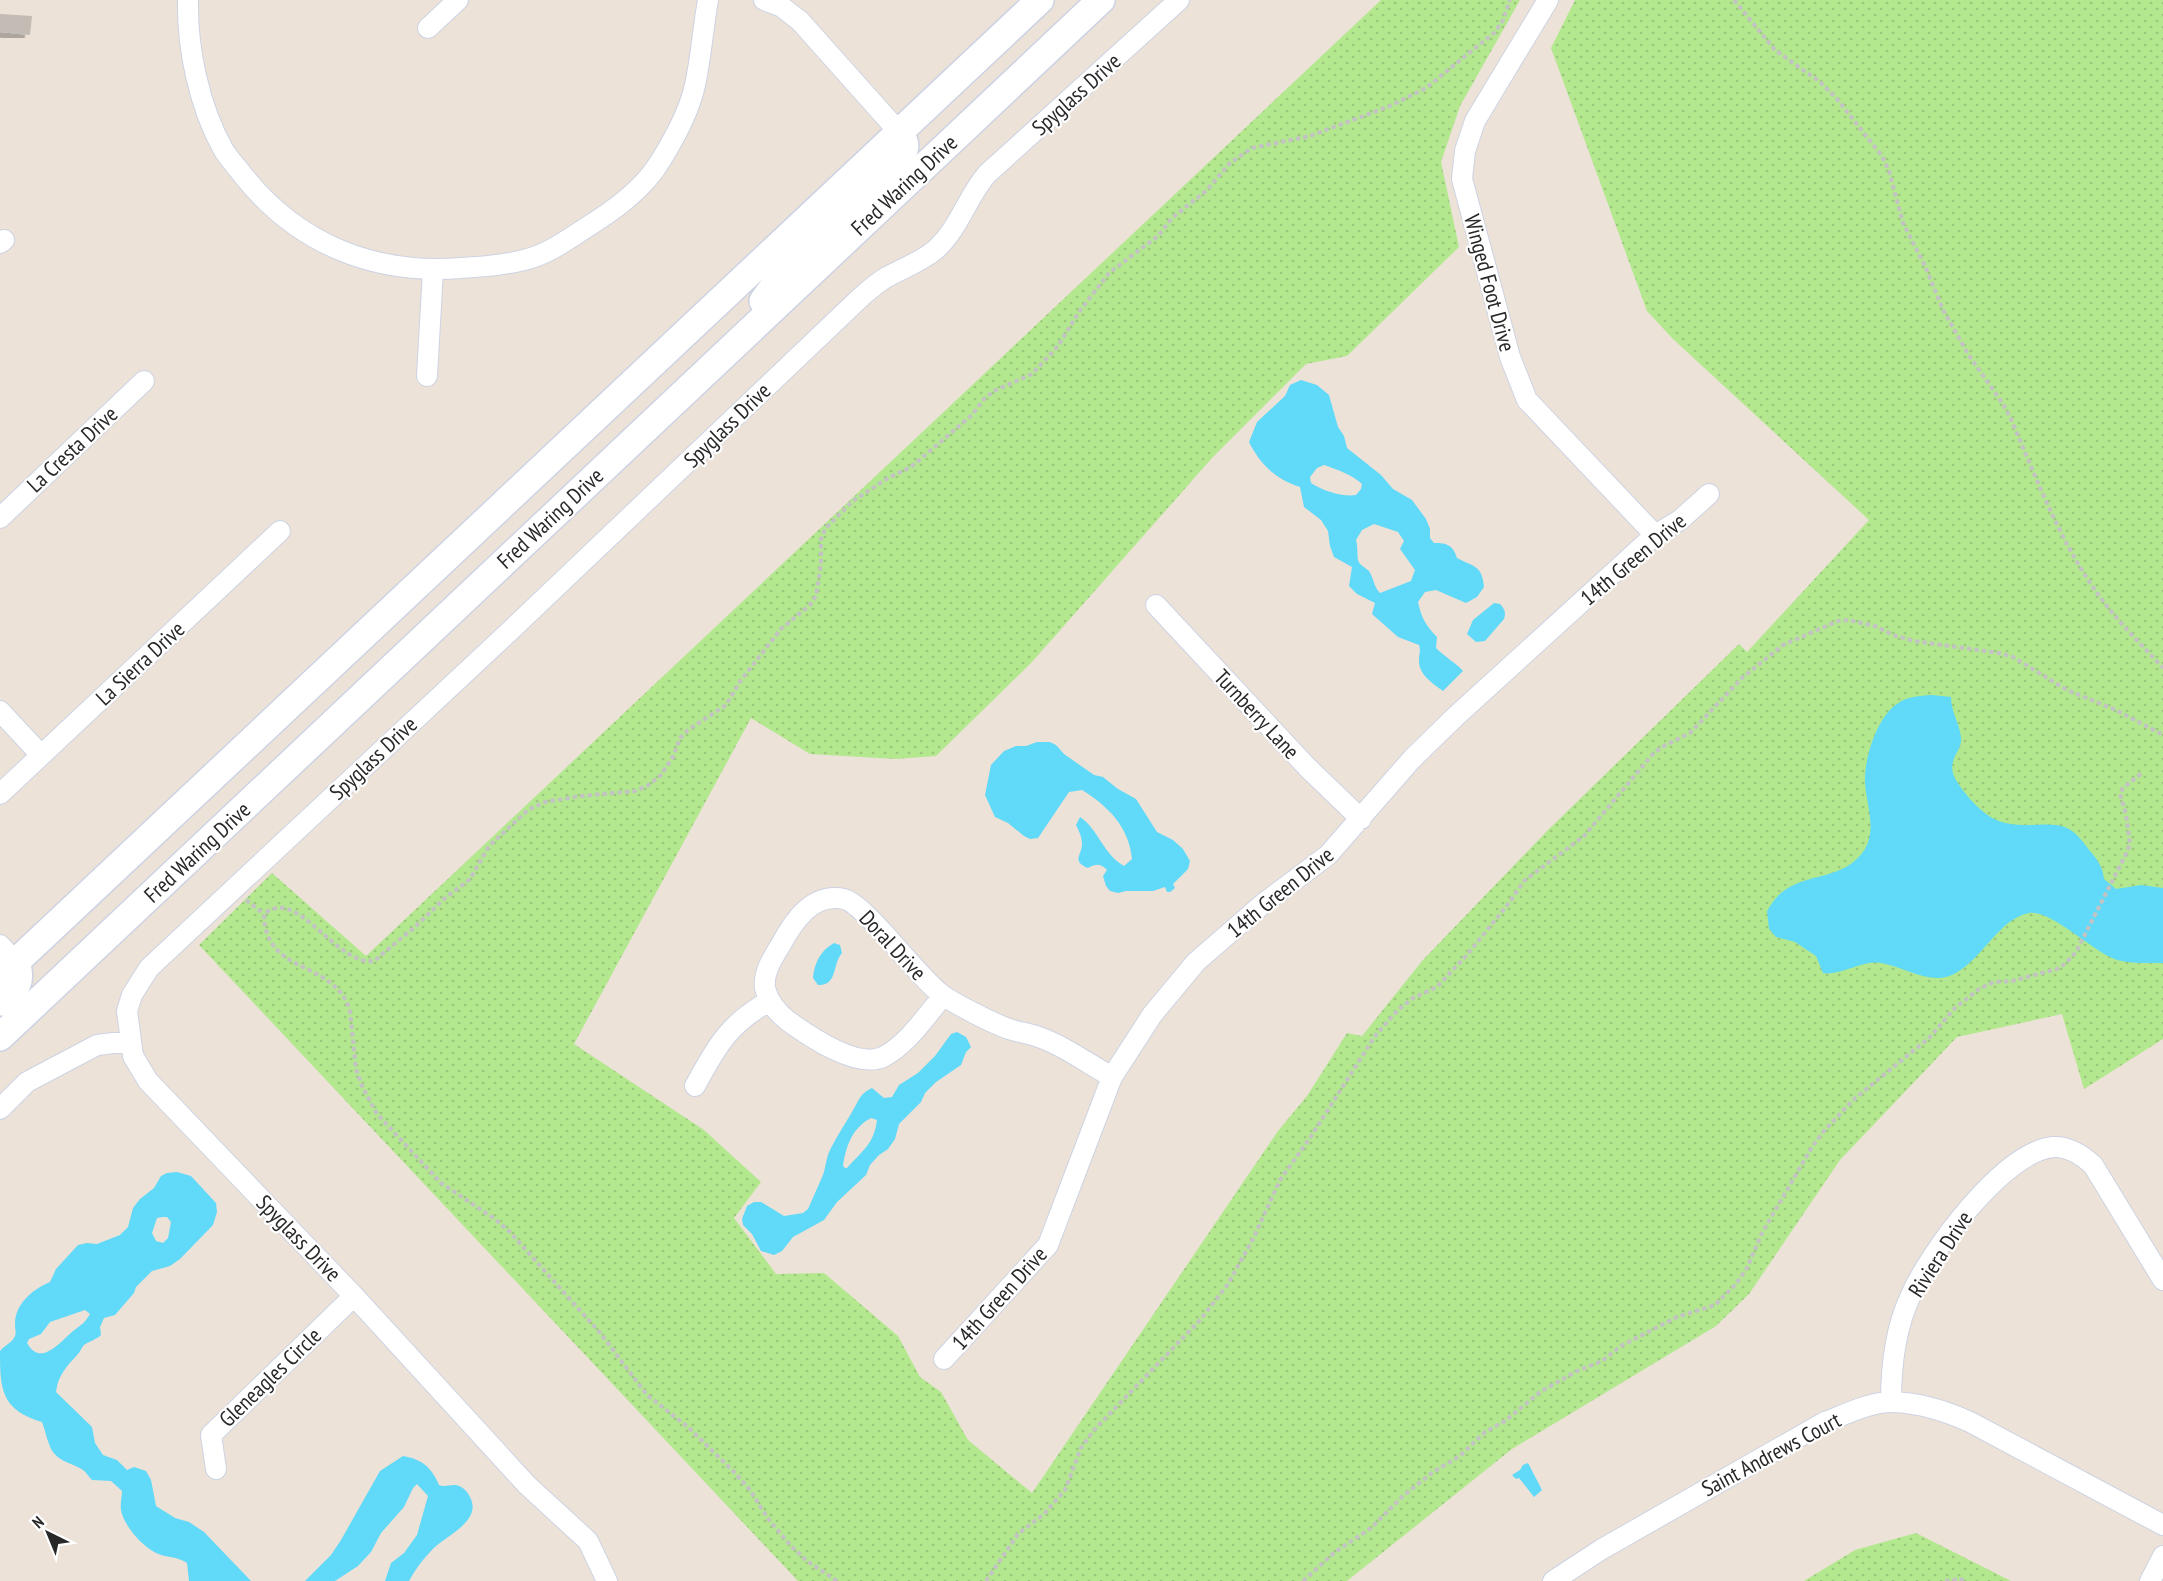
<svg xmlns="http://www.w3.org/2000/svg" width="2163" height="1581" font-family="'PT Sans Narrow',sans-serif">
<defs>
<pattern id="grass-dots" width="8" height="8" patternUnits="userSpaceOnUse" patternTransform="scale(1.5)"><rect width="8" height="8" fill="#b3e88f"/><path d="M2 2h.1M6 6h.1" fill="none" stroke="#9ac77b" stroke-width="1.8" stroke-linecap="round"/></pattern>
<filter id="shadow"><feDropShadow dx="-5.5" dy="5.5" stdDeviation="0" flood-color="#0004"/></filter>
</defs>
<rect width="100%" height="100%" fill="#ece2d8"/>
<path fill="url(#grass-dots)" d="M1381,0H1520L1460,106L1441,162L1459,247L1347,356L1306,364L1212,458L1032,662L936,756L896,759L810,754L751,718L574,1044L704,1130L761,1182L734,1218L776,1274L824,1273L898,1336L920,1377L941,1392L968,1440L1032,1493L1278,1131L1307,1096L1347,1033L1362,1036L1422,961L1548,830L1739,644L1747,652L1869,520L1673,339L1647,311L1551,48L1575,0H2163V1039L2084,1089L2062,1014L1957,1037L1840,1160L1749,1294L1716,1326L1512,1449L1347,1581H798L199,945L272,873L366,956Z
M1916,1533L2011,1581H1804L1855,1550Z"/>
<path fill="#61d9f8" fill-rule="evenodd" d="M1301,380L1317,385L1329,395L1338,427L1344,436L1347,448L1381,475L1393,489L1412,500L1426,519L1430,529V538L1434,543C1447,543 1453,545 1457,558C1474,567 1482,565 1484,587L1477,597L1466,603L1436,590L1425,592L1418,602C1421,617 1426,626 1437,637L1436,648C1446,658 1455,662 1463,671L1443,691C1433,684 1418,674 1419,660C1419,653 1421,651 1419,645L1398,637L1372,614L1375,603L1357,594L1349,586L1352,567L1334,557L1330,546L1328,531L1321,520L1304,507L1300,487C1275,479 1260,464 1249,442L1257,422L1285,396L1290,385ZM1324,465C1338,470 1351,474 1362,484L1361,489L1356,495C1342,497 1323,491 1311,483L1310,477L1317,468ZM1374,524L1398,532L1404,541L1400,549L1415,570L1411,581L1380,593C1373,586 1374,578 1369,571C1365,567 1360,566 1358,560C1357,554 1358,547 1356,540L1362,530Z
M1494,603L1500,604C1505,609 1506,613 1504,619L1485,641L1476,642L1467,634L1473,620Z
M1932,695L1951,697C1951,712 1959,722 1961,737C1963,751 1947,758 1954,776C1961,791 1983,816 1999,821C2009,825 2020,825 2031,825C2042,825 2057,823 2067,828C2077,833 2084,843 2090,851C2098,860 2103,868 2104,879L2116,889L2141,885L2163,888V963C2149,963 2131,964 2117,960C2094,953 2051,909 2029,913C1999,919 1984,957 1956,973C1932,987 1905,967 1881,963C1860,960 1843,976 1823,973L1816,956L1795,942L1776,937L1769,929L1767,911C1771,905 1775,898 1781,893C1805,872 1845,881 1865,849C1877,828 1866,804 1865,782C1864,759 1877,717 1897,704C1908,696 1919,696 1932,695Z
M1037,742H1050L1056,745L1064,754L1094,775L1103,777L1118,789L1136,799L1157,832L1173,840L1183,849L1190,861L1188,869L1173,884L1175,888L1170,892H1167L1165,887L1153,891H1126L1118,893L1110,891L1106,886L1103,876L1107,870C1100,863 1096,864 1088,868C1071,861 1082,855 1082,844C1082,837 1079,831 1076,825L1080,817C1099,830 1103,854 1124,866L1132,859C1129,827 1108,806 1082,790L1069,792L1038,838L1030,839L1024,836L1008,823L995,817L985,795L991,765L1004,751L1016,746H1026Z
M834,943L840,945L842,953C832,964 838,986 818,985L813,978C814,963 821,950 834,943Z
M957,1032L966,1037L971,1047L966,1052L961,1065L936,1082L925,1093L921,1102L899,1124L895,1139L888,1149L879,1155L870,1165L866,1175L837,1202L824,1220L793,1237L782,1251L774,1255L761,1251L752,1234L743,1225L742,1219L747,1206L754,1202H761L784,1216L803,1213L808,1209C813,1198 818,1186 823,1175C826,1166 826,1157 831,1148C837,1136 845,1124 852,1112C859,1101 859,1094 872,1088L884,1098L892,1097L899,1085L918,1073L935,1056L951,1034ZM871,1118L877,1120C874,1144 863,1150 847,1168H845L843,1166C846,1146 852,1128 871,1118Z
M177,1172L191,1176L216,1203L217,1212L213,1225L180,1259L170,1266L152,1271L136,1287L134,1293L115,1315L104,1318L100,1327L101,1335C96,1340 89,1341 84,1345C81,1348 81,1351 78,1354C67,1366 58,1375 56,1392L92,1427L95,1443L103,1455L117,1460L127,1470L134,1467L146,1471L151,1480L156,1506L175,1518L189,1522L204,1532L251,1581H189L187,1563C177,1556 166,1558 156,1553C142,1546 124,1526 121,1510C120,1504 122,1497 122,1491L111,1481L92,1480C89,1477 86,1472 83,1470C71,1462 55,1462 49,1444C46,1437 45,1429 42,1422C1,1410 0,1389 0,1351C4,1346 11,1343 14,1338C17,1333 15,1330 15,1324C15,1304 33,1289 50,1282L56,1269L78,1245L87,1243L97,1244L120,1235L128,1227L133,1208L140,1199L154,1188L161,1176L167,1173ZM163,1217H167L171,1222L168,1238L163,1243L156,1241L152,1233L157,1218ZM85,1310L90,1314C85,1323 81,1325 73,1331C61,1341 41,1368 27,1343L29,1339L41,1334L50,1322Z
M403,1456C422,1459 432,1468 439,1485C446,1488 454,1482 461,1487C465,1489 468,1493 470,1497C483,1522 444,1536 431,1551C422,1560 415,1570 409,1581H385L391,1563L404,1553L417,1535L428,1496L417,1484L413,1488L404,1507L381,1533L371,1552L358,1566L335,1581H305L331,1555L341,1540L380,1471Z
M1528,1463L1542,1490L1534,1497L1519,1478L1516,1479L1512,1475L1520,1470L1523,1465Z"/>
<path fill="#c3bcb5" filter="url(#shadow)" d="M0,14L32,16L30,35L0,32Z"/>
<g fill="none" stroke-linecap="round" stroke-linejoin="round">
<defs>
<path id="street" d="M188,0C187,48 199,106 223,149C228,158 236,166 242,174C297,244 374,275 461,268C482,267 504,265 524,260C546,255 566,241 584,229C613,211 644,189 661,160C674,139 690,109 695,85C701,58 703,28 708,0
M764,0L782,7L800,21L899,132
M1548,0L1475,121L1465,151L1462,179L1510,357L1527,400L1655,535
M428,28L458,0
M0,243L4,240
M427,376L433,270
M0,518L144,381
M1156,605L1307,767L1361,819
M0,711L41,755
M0,794L280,531
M0,945L16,962
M943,996C926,1016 907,1045 883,1057C856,1069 809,1036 788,1021C778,1013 768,1001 765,988C763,973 772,959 780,946C793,922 812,892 844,899C865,904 917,976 941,994C953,1003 994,1024 1009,1029C1018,1032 1027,1033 1036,1036C1063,1045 1087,1063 1112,1077
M695,1086C716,1047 730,1022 770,1001
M0,1109L27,1082L97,1045L130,1041
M944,1359L1048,1245L1112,1077L1152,1015L1196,962L1264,903L1328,855L1412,759L1455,717L1655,535L1680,520L1709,494
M1891,1402C1891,1366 1895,1328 1911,1295C1930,1252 2003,1152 2053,1147C2069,1146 2082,1155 2093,1165L2163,1280
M216,1469L211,1435L354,1296
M607,1581L588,1541L527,1485L354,1296L148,1081L133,1056L127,1011L132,995L149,968L511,630L861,297C869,290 878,282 887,277C903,268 921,262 935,250C959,229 967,197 987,174L1179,0
M1553,1581L1602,1549L1825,1422C1844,1415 1872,1401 1893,1402C1920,1403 1946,1411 1970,1422L2163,1525
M2150,1581L2163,1556"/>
<path id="secondary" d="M763,301L792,262L902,155C907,146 905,141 899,132
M0,977L1040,0
M0,1002C16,988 23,984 16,962
M0,1037L1101,0"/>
</defs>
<use href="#street" stroke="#cdd3e3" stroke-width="22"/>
<use href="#secondary" stroke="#cdd3e3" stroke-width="30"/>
<path stroke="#c3c3c3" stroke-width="4" stroke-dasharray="4.5 3" stroke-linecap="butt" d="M1734,0L1775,50L1820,82L1837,99L1882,156L1889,171L1903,223L1925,266L1943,310L1968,354L2003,404L2011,419C2035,475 2057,534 2091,584C2111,615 2138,641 2163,668
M246,900L264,914
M837,1581L807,1561L791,1546L769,1520L750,1490L734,1472L688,1427L647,1395L601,1334L509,1231L492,1217L441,1183L377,1114L362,1086L356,1069L350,1011C334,958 265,977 264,914C297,885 337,967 374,961L416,926L444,899L470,879L489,846L528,810L545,802L581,796L635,791L647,786L660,776L673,757L680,738L688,730L726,705L741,680L781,629L810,605L816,596L821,564V539L825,529L853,501L888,478L911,467L972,415L984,399L994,391L1032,374L1058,346L1079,312L1109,273L1158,236L1172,218L1206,191L1230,163L1252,148L1310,136L1390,106L1426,88L1495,32L1503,20L1510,0
M986,1581L1018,1534L1044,1514L1065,1490L1081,1448L1094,1430L1201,1319L1228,1284L1253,1239L1280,1180L1310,1138L1375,1036L1398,1010L1413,998L1437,987L1466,956L1509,903L1524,881L1584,836L1653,754L1662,747L1690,733L1742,678L1783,645L1838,621L1848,620L1875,626L1893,635L1914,641L1999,653L2013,657L2067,690L2116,710L2163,735
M1303,1581L1335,1552L1371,1528L1403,1496L1433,1472L1460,1456L1485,1432L1505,1421L1540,1392L1577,1371L1602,1361L1621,1346L1677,1317L1715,1305L1736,1284L1747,1268L1762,1233L1812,1147L1823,1132L1853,1100L1929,1038L1955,1008L1979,989L1994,982L2012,981L2057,969L2066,963L2076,952L2125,856L2130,844L2126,814L2120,794L2123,788L2142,773
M1945,1581L1960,1579L1965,1581"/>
<use href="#street" stroke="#fff" stroke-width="20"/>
<use href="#secondary" stroke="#fff" stroke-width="27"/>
</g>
<g text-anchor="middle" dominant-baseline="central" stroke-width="4.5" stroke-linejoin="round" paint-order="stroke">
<g font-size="22" fill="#282828" stroke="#fff">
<text transform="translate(1076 94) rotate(-42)">Spyglass Drive</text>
<text transform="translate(904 185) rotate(-43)">Fred Waring Drive</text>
<text transform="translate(1490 283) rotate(75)">Winged Foot Drive</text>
<text transform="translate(727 425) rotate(-44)">Spyglass Drive</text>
<text transform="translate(72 449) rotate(-43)">La Cresta Drive</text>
<text transform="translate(550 518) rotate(-43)">Fred Waring Drive</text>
<text transform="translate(1633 559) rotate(-40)">14th Green Drive</text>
<text transform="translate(140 663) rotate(-43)">La Sierra Drive</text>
<text transform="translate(1257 714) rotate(47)">Turnberry Lane</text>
<text transform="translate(373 758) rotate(-43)">Spyglass Drive</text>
<text transform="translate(197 852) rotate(-43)">Fred Waring Drive</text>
<text transform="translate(1280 892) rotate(-39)">14th Green Drive</text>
<text transform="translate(893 945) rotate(47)">Doral Drive</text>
<text transform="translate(299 1238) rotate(46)">Spyglass Drive</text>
<text transform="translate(1940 1254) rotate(-57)">Riviera Drive</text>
<text transform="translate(999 1298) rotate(-48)">14th Green Drive</text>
<text transform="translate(270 1377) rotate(-44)">Gleneagles Circle</text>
<text transform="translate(1771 1454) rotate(-28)">Saint Andrews Court</text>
</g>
</g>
<g transform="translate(48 1533) rotate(317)" stroke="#ffffff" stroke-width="4.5" paint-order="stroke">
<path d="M0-4.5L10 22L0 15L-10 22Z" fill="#282828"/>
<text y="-9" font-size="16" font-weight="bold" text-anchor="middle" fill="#282828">N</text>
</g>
</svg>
